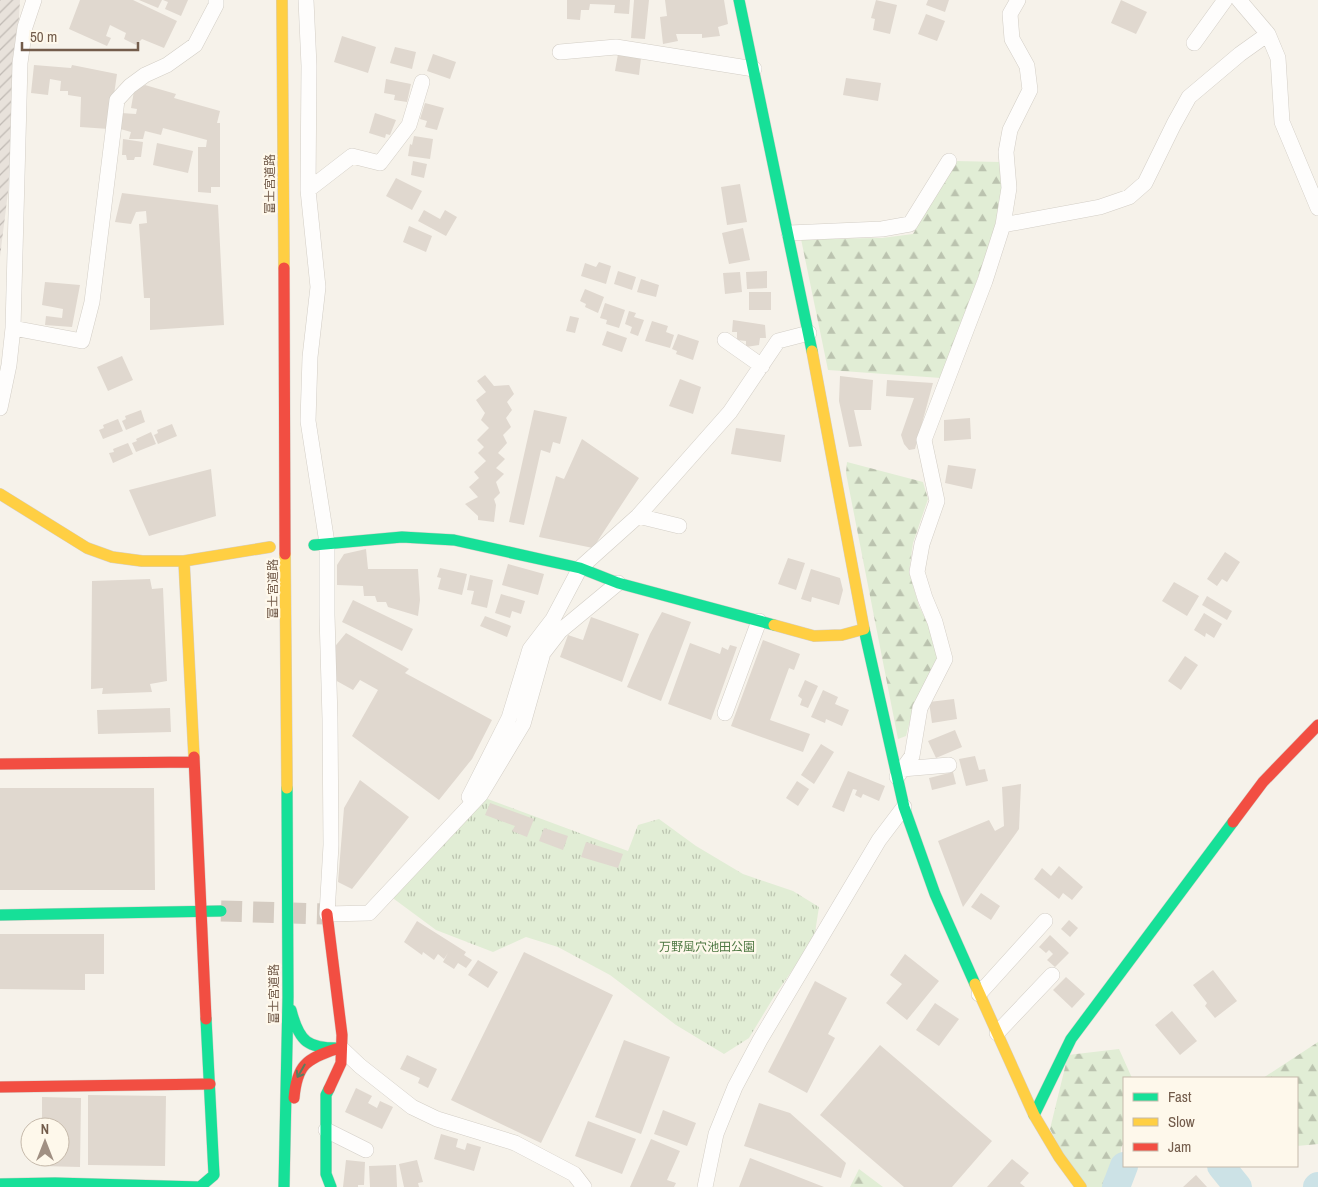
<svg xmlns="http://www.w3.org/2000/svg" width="1318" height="1187" font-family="'Archivo Narrow','Noto Sans JP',sans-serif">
<defs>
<pattern id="industrial-furrows" width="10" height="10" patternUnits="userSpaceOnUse" patternTransform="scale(1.25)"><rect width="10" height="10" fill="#e8e2db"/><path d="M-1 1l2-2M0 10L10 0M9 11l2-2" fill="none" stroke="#c0bab4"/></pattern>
<pattern id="forest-firs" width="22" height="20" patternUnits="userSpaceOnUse" patternTransform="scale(1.25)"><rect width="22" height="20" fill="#e1edd5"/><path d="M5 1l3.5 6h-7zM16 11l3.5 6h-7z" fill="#bbc3af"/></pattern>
<pattern id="park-tufts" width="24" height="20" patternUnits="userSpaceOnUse" patternTransform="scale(1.25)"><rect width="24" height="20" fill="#e1edd5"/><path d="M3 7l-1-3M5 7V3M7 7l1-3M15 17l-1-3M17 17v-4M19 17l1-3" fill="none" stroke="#bbc3af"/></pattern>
</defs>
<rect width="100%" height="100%" fill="#f6f2ea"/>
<path fill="url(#industrial-furrows)" d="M0,0H20L8,192L0,257Z"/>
<path fill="url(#forest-firs)" d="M956,161L1000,162L1002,191L998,223L941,378L828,370L801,239L882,238L913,234Z
M847,462L923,482L928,499L913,543L909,572L919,606L928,624L938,659L914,705L906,736L898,739L846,473Z
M1318,1042V1144L1297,1146V1078H1263Z
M1119,1049L1132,1078H1124V1142L1121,1148L1119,1187H1081L1050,1129L1068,1055Z
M859,1169L883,1187H850Z"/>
<path fill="url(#park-tufts)" d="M485,798L628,851L638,825L659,819L696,846L743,874L793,891L819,907L814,939L775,995L749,1038L724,1054L676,1025L610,975L558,947L526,937L493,952L436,930L390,896Z"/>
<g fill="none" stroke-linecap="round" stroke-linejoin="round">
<path stroke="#cce2e6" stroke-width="28" d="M1221,1166L1238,1187
M1116,1187L1124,1166
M1317,1187L1318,1186"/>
</g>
<path fill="#e0d8cf" d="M80,0H133L177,21L164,48L142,39L136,45L124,39L126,33L110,25L106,36L111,38L107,46L69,29Z
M139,0H162L158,8Z
M163,0H188L181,16L165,9L168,2Z
M567,0H630L629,14L614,13L615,5L590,4L589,10H581L580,20L567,19Z
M634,0H649L645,39L631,38Z
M665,0H724L728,24L718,27L720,36L702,38V34H676L678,41L663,44L660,17L667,16Z
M876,0L897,5L890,34L873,30L875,19L871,18Z
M928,0H949L945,12L926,5Z
M1121,0L1147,12L1136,34L1111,23Z
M926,14L945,21L937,41L918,34Z
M342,36L376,47L368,73L334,62Z
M395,47L416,52L412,69L390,63Z
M433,54L456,62L450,79L427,71Z
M618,54L641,58L639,75L615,71Z
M34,65L71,68L72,65L117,74L109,129L80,127L81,97L68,95V91H60L61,81L50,79L48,95L31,93Z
M846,78L881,83L878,101L843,95Z
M386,79L411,84L407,102L394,100L395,95L384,93Z
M145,85L176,94L174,98L220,111L217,123H220V187H211V193L198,192V147H206L207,140L163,128L161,135L145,131L143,139H129L131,132L117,128L121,113L136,114L137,109L131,108L134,91Z
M425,103L444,108L437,130L425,127L427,121L420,119Z
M375,113L396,120L390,135L386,134L385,138L369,133Z
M414,136L433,139L430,159L408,156L410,144L412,145Z
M123,139L143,142L141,157H135L134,160H127L126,155H122Z
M157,143L193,151L188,173L153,165Z
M413,161L427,164L424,178L411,175Z
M396,178L422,191L412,210L386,196Z
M740,184L747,222L727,225L721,187Z
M122,193L218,205L224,325L150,330V298H144L139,224L147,223L146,211L136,212L131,224L115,222Z
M424,210L440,219L445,210L457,217L446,236L418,221Z
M409,226L432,236L426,252L403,242Z
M743,228L750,260L729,264L722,233Z
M599,262L611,266L606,284L581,276L585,263L596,267Z
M618,271L636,277L632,290L614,284Z
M767,271V288L747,289L746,272Z
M740,272L742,292L725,294L723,273Z
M641,279L659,285L656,297L637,292Z
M45,282L80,285L72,327L45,325L46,316L62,318L63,309L42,305Z
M585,289L604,297L598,313L585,307L586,304L580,301Z
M749,292H771V310H749Z
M605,303L625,310L619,328L606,324L607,320L600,318Z
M629,311L636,313L634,317L644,320L638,336L630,333L632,327L625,324Z
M570,316L579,318L575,333L566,331Z
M733,320L765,325L766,338H760L759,345L746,347V341L737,340V332H732Z
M652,321L668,326L666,332L674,335L670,348L645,341Z
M607,331L627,338L622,352L602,345Z
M678,334L699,341L693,360L676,354L677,351L672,349Z
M122,356L133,380L108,391L97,367Z
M485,375L494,386L509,385L514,394L507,402L512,410L506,418L511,427L503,435L507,443L498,453L505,459L496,468L504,474L496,482L500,493L494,499L496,505L494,522L478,520V516L465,504L478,497L469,487L479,478L474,472L486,461L478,453L484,447L477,440L489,428L481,420L485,413L476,400L486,392L477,381Z
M840,376L873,380L871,410H854L862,446L849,447L839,401Z
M680,379L701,387L693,414L669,406Z
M887,380L933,383L915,449L909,450L904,444L901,435L914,398L886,396Z
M141,410L145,422L126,430L122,421L126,419L125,416Z
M534,410L567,417L560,444L553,442L550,453L541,450L524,525L509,522Z
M970,418L971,439L944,441V420Z
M118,419L123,431L103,439L99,430L104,428L103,425Z
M172,424L177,436L158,444L154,435L158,433L157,430Z
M736,428L785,435L781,462L731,454Z
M151,432L156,444L136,452L132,443L137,441L136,439Z
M582,439L639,478L593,548L539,537L556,476L564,479Z
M128,443L133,454L113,463L109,453L114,452L113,449Z
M948,465L976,469L972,489L945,483Z
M211,469L216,516L149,536L129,490Z
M366,549L368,569H418L420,600L418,616L388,607L386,602H377L375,596H364L363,586L337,585V565L344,554Z
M1225,552L1240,562L1227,582L1222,579L1217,586L1207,579Z
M788,558L805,563L796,590L778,584Z
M508,564L544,574L538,595L502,585Z
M440,568L467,574L462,595L438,589L441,578L437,577Z
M811,569L840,578L843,590L839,605L812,597L811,602L801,599Z
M470,575L493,580L487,608L471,604L474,591L467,590Z
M150,579L152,589L163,588L167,681L150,684L152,692L102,694L103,688L91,689L92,581Z
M1174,582L1199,596L1187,616L1162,601Z
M501,594L525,601L521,614L512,611L510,618L495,613Z
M1207,596L1232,611L1227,620L1202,605Z
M353,600L413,629L402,651L342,622Z
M662,612L691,622L661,701L627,687L650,634Z
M1204,613L1222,624L1214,638L1206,633L1205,637L1194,630Z
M485,616L511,626L507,637L480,626Z
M591,617L639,634L622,682L560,657L568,635L583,640Z
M346,633L409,669L405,673L492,720L472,759L439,800L352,736L378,690L360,680L353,690L335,680L332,650Z
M763,640L800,654L794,670L789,668L770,720L810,734L803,752L731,726Z
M690,643L720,654L722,647L728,650L730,645L737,647L711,720L668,704Z
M1185,656L1198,665L1181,690L1168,681Z
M805,680L818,686L808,708L800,705L802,699L798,696Z
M823,690L838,697L835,704L849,710L842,726L826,719L825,723L811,717Z
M954,699L957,719L932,723L929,702Z
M170,708L171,732L98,734L97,710Z
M955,730L962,747L936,758L928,741Z
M821,744L834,752L814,784L801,775Z
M975,756L979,770L985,769L988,781L966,786L959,759Z
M848,771L885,786L879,801L863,794L861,798L855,795L857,790L853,789L844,812L832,807Z
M953,772L956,784L932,790L929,778Z
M360,780L409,817L352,889L338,882L344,808Z
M797,781L809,789L798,806L786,798Z
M1021,784L1019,829L963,907L938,841L989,820L995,831L1004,826L1002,787Z
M0,788H154L155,890H0Z
M490,803L534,819L527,837L512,831L515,826L485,815Z
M544,828L568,836L563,850L539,841Z
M586,842L623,854L618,868L581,857Z
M1059,866L1083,887L1072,900L1063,893L1059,899L1034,879L1042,868L1051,876Z
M981,893L1000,906L991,920L971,907Z
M1069,920L1078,928L1070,937L1061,929Z
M417,921L466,952L464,955L472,960L466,968L458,963L454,969L443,962L448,953L444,959L438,954L434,960L423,952L422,955L404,942Z
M0,934H104V974H85V990L0,989Z
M1050,935L1069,953L1055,967L1047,960L1053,954L1049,950L1046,953L1039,947Z
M524,952L613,995L541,1143L451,1100Z
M905,954L939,981L907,1020L886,1003L902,984L890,975Z
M478,960L498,972L488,988L468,975Z
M1213,970L1237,1001L1215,1018L1205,1006L1207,1003L1193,985Z
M1066,977L1085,994L1072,1008L1053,990Z
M815,981L847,998L828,1034L835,1038L807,1093L768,1072Z
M935,1003L959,1019L939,1046L916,1030Z
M1172,1011L1197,1041L1180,1055L1155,1025Z
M624,1040L670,1057L641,1134L595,1117Z
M880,1045L992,1141L952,1187H904L820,1115Z
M407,1055L437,1069L428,1088L418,1083L420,1078L400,1069Z
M356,1088L372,1096L368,1103L377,1108L380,1101L393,1107L382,1129L345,1112Z
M88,1095L166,1096L165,1166L88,1165Z
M42,1097L81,1098L80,1167L41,1166V1157H60V1127H42Z
M759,1103L790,1113L846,1163L841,1178L744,1146Z
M663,1110L696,1123L687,1146L654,1134Z
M588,1121L636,1139L622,1174L575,1156Z
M441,1134L458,1139L456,1147L465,1150L467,1143L481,1147L474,1171L434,1159Z
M651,1139L680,1151L667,1180L676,1183L674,1187H630Z
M750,1158L824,1187H739Z
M1012,1159L1029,1173L1020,1183L1025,1187H987Z
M346,1160L365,1162L364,1185H358V1187H343Z
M417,1160L423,1182L418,1183L419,1187H404L399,1164Z
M396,1165L397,1187H370L369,1166Z
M1196,1175L1207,1187H1183Z"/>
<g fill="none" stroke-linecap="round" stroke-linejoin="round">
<path stroke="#d5ccc2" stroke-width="21" stroke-dasharray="21 11" stroke-linecap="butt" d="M221,911L327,914"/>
<defs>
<path id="street" d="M306,0L309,66L308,190L318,287L310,357L308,421L327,543V615L330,719L331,845L327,914L369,913L481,794L523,724L543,653L560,631L618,583
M1239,0L1268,34L1278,58L1282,122L1318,208
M1194,43L1225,0
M560,52L616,47L754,69
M308,190L352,156L380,163L409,125L422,82
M1003,225L1009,188L1006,152L1010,130L1030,90L1027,66L1012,39L1010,14L1018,0
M789,233L882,229L910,224L949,161
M13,328L82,341L92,302L117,100L130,86L145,75L167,65L195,45L216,5V0
M725,340L762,366
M0,408L9,365L13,328L20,63L25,27L34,0
M638,516L679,526
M725,713L759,621
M902,769L949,765
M897,777L912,756L920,708L945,659L935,622L925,598L917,572L922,544L937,501L924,440L985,281L1003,225L1100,207L1129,197L1145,183L1174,124L1189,97L1240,54L1268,34
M469,797L509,718L530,649L553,619L580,568L638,516L730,412L778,341L809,333
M979,994L1045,921
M997,1033L1052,975
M341,1048L360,1066L412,1107L437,1119L515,1143L574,1174L584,1187
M326,1130L366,1150
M705,1187L716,1134L735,1087L760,1040L879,840L904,807"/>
<path id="fast" d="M739,0L812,351
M314,545L402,537L454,540L580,568L618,583L774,625
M864,629L904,807L935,894L975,984
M0,915L221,911
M291,1010C299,1042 308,1049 341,1048
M329,1089L326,1095V1174L331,1187
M1034,1115L1071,1039L1233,822
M0,1184L55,1183L200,1187L214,1175L206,1019
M284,1187L288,997L287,788"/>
<path id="slow" d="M282,0L284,268
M812,351L864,629
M0,494L87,548L112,557L142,561H184L270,547
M285,554L287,788
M184,561L194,757
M774,625L814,636L842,635L864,629
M975,984L1034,1115L1059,1157L1081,1187"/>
<path id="jam" d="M284,268L285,554
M194,757L206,1019
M0,764L194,762
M1233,822L1263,782L1318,725
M327,914L342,1035L341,1063L329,1089
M0,1087L210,1084
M294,1098C297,1065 306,1059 336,1049"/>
</defs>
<use href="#street" stroke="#d3cec6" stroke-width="16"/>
<use href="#fast" stroke="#d6cfc8" stroke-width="12"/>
<use href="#slow" stroke="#d6cfc8" stroke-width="12"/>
<use href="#jam" stroke="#d6cfc8" stroke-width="12"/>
<use href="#street" stroke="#fefdfc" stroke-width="15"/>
<use href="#fast" stroke="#16e098" stroke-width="11"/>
<use href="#slow" stroke="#ffcf43" stroke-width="11"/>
<use href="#jam" stroke="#f24e42" stroke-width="11"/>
</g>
<defs><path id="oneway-shaft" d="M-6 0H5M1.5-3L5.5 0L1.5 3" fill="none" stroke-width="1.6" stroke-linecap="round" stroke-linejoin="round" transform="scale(1.25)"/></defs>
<use stroke="#5c7d5e" href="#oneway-shaft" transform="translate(301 1071) rotate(120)"/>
<g text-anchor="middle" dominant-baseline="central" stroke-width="4.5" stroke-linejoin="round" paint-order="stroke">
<g font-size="12" fill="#735c4b" stroke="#fef8eb">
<text transform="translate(270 184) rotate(-90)">富士宮道路</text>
<text transform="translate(273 589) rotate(-90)">富士宮道路</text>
<text transform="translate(274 994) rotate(-90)">富士宮道路</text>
</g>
<g font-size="12" fill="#4f7843" stroke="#fef8eb">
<text x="707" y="947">万野風穴池田公園</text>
</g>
</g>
<rect x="1123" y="1077" width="175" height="90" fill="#fef8eb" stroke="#c6baab"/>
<rect x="1133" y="1093" width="25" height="8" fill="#16e098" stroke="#c6baab"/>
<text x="1168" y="1102" font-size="15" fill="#735c4b">Fast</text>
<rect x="1133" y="1118" width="25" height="8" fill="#ffcf43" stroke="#c6baab"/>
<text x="1168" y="1127" font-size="15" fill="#735c4b">Slow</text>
<rect x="1133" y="1143" width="25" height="8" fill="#f24e42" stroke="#c6baab"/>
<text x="1168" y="1152" font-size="15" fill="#735c4b">Jam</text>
<g transform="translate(45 1142)"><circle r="24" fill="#fef8eb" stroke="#c6baab"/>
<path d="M0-4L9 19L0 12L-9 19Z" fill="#a19083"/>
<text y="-8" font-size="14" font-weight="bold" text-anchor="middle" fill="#735c4b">N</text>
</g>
<path d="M22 42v8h116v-8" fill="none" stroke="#735c4b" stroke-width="2.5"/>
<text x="30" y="42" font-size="15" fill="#735c4b" stroke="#fef8eb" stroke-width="4" paint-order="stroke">50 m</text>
</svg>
